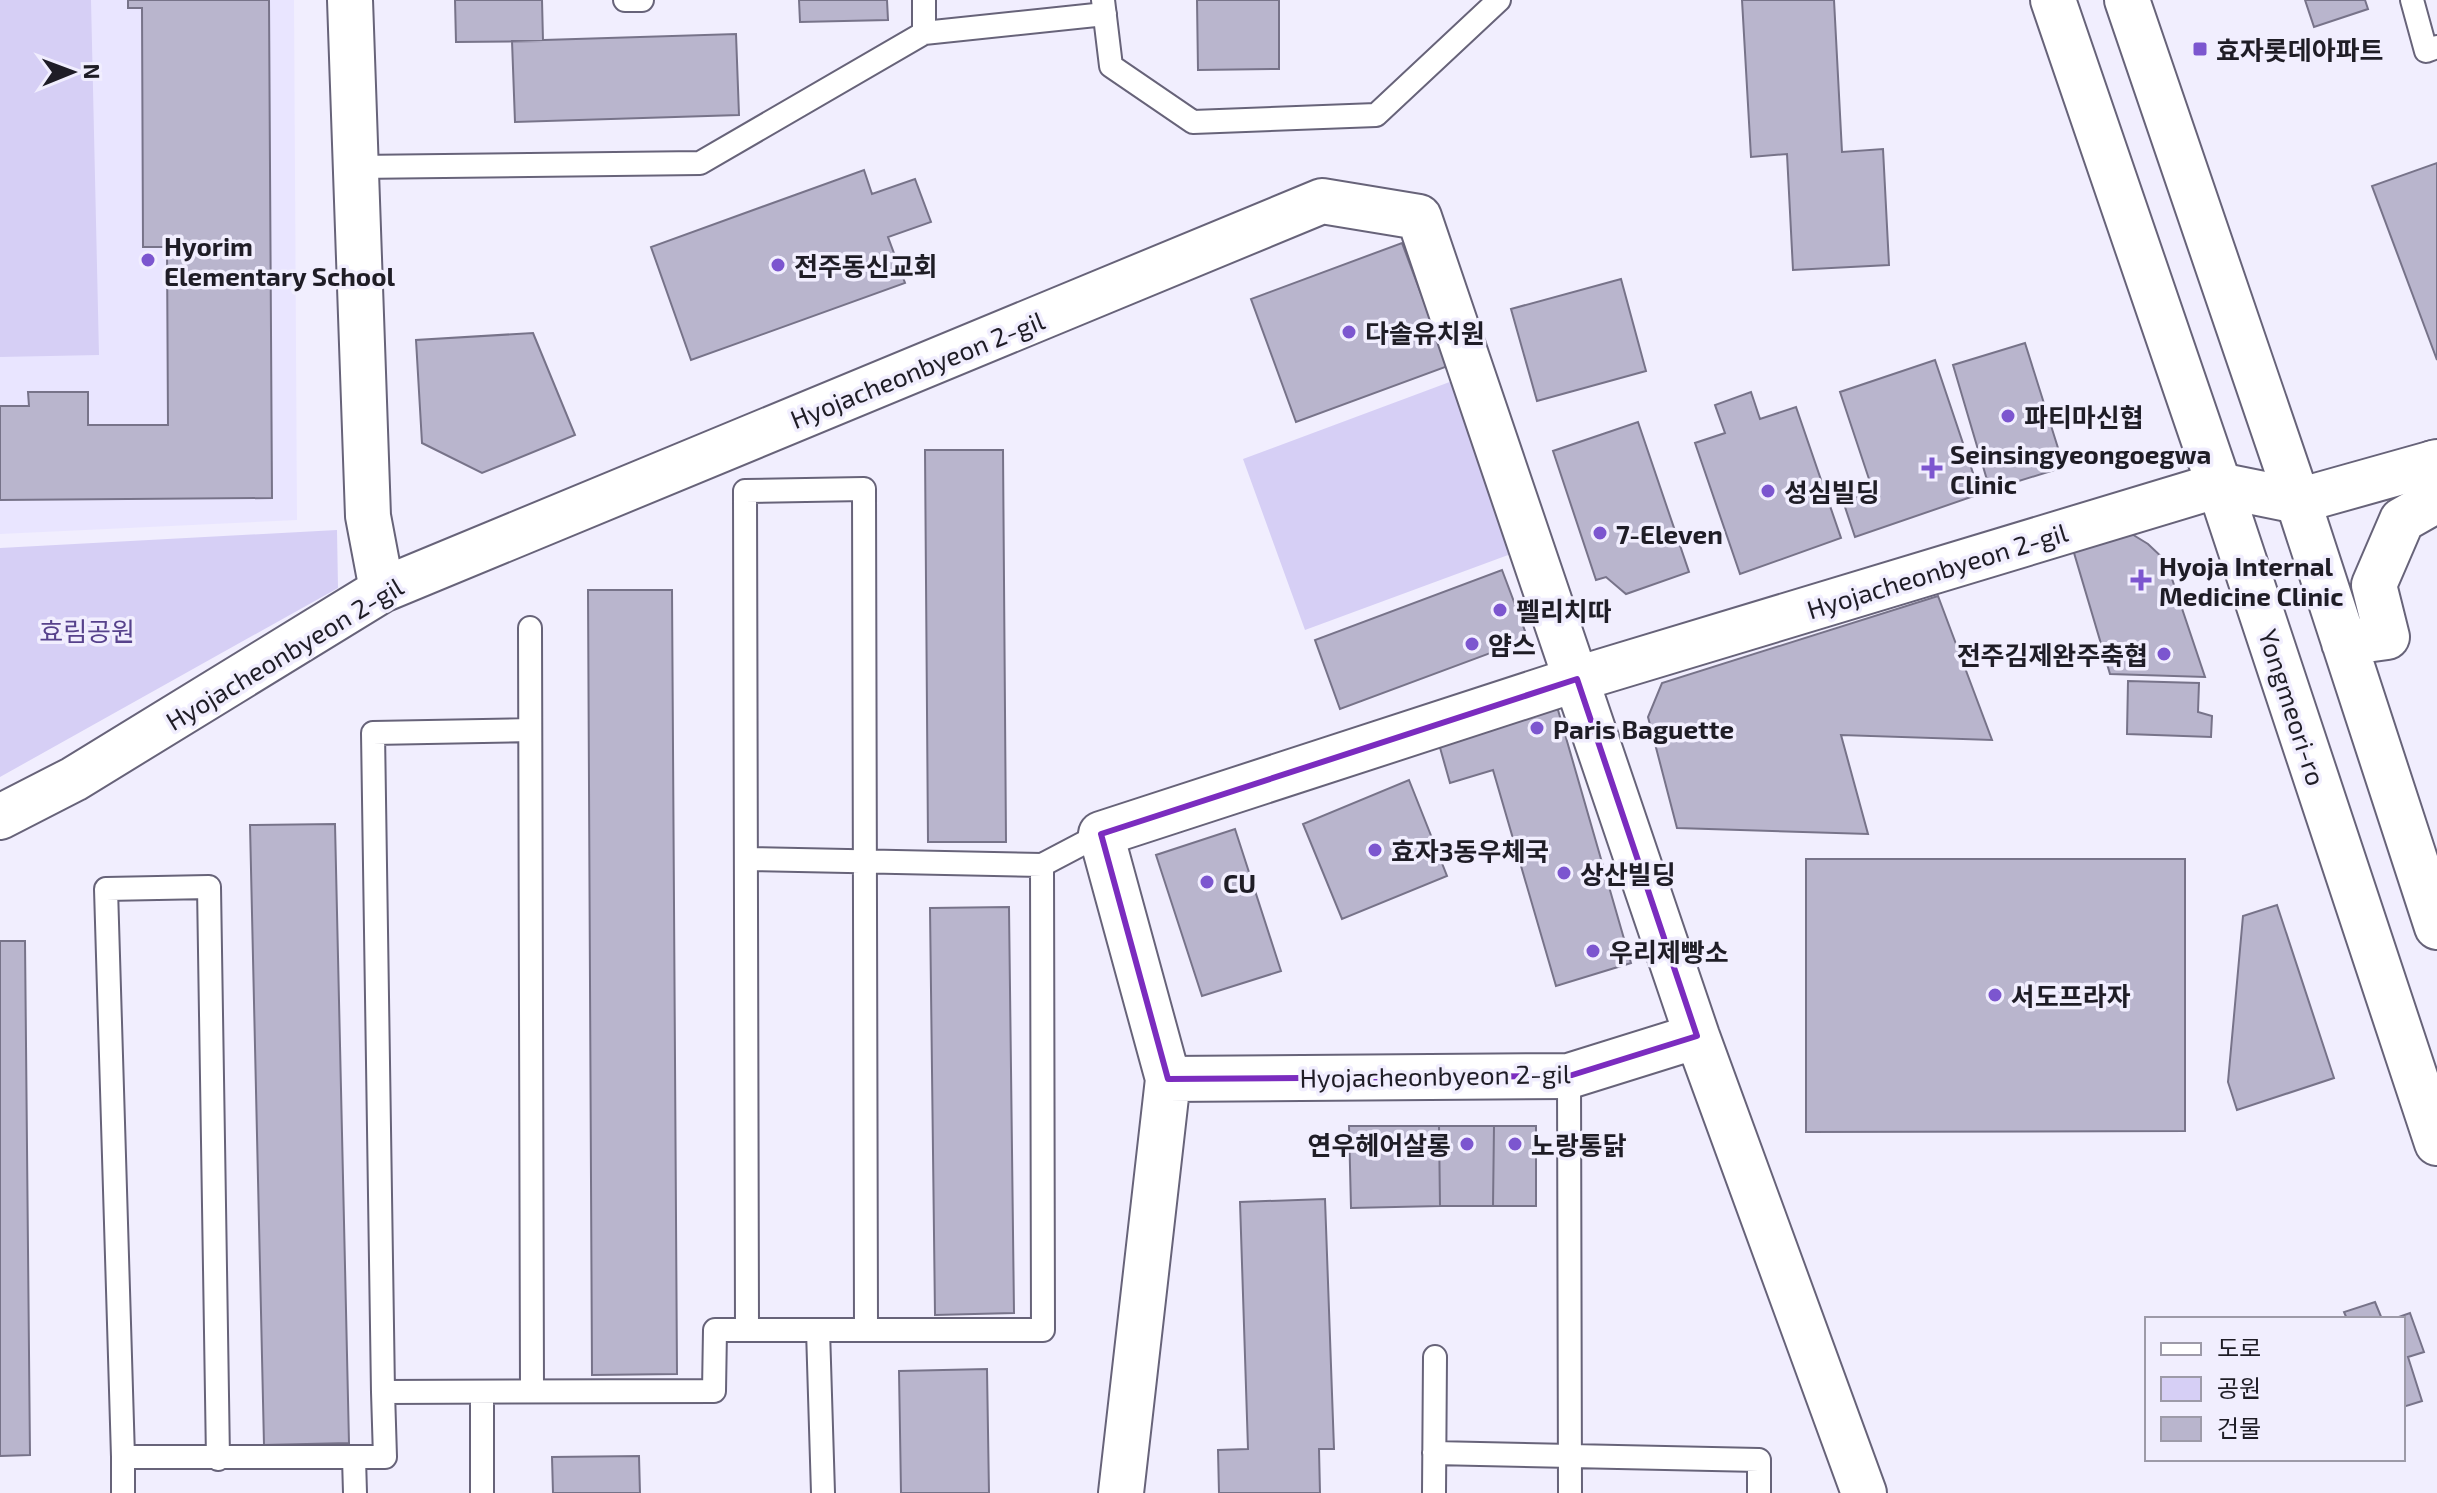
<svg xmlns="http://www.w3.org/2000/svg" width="2437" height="1493" font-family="'Exo 2','Noto Sans KR',sans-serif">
<rect width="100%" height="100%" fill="#f1eefe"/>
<path fill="#e9e5ff" d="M0,0H294L297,520L0,534Z"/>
<path fill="#d6cff5" d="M0,0H91L99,355L0,357Z
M1455,380L1519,551L1305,630L1243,459Z
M337,530L338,588L0,777V548Z"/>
<path fill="#b9b5cd" stroke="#777389" stroke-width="2" d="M128,0H269L272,498L0,500V406H29L28,392H88V425H168L167,247H143L142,8H128Z
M455,0H542L543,41L456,42Z
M799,0H887L888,20L800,22Z
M1197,0H1279V69L1198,70Z
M1742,0H1834L1842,152L1883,149L1889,265L1793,270L1787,154L1751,157Z
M2305,0H2365L2368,9L2314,27Z
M736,34L739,115L515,122L512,41Z
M2437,163V360L2372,186Z
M864,170L872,194L915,179L931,222L888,237L905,283L691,360L651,247Z
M1402,243L1448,366L1296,422L1251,299Z
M1621,279L1646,371L1537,401L1511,309Z
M533,333L575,435L482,473L422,443L416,340Z
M2025,343L2064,467L1990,490L1953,365Z
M1935,360L1980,494L1855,537L1843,501L1873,491L1840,392Z
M1751,392L1760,419L1796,407L1841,538L1740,574L1695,443L1725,433L1715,405Z
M1638,422L1689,572L1626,594L1606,577L1596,580L1553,451Z
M925,450H1003L1006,842H928Z
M2122,528L2148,544L2166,561L2205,677L2110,674L2069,536Z
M1502,570L1528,639L1340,709L1315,640Z
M588,590H672L677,1374L592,1375Z
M1938,596L1992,740L1841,735L1868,834L1677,828L1648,717L1662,683Z
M2128,681L2199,683L2198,712L2212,716L2211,737L2127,734Z
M1556,703L1631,963L1556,986L1493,770L1450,783L1437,737Z
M1409,780L1447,876L1342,919L1303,824Z
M335,824L349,1443L264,1445L250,825Z
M1235,829L1281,971L1202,996L1156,855Z
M1806,859H2185V1131L1806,1132Z
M2277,905L2334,1078L2237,1110L2228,1082L2243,916Z
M1009,907L1014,1313L935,1315L930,908Z
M0,941H25L30,1455L0,1456Z
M1349,1126H1439L1440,1206L1351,1208Z
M1439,1126H1494L1493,1206H1440Z
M1494,1126H1536V1206H1493Z
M1325,1199L1334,1449H1319L1320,1493H1219L1218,1450L1248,1449L1240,1202Z
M2375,1302L2382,1319H2347L2344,1312Z
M2410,1313L2424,1352L2408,1357L2422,1401L2403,1407V1319H2393Z
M987,1369L989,1493H901L899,1371Z
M639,1456L640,1493H553L552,1457Z"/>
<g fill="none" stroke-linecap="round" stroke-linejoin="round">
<defs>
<path id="service" d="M625,0H642
M924,0V33
M1103,0L1111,66L1193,122L1376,115L1499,0
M2412,0L2426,51L2437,47
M356,167L700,163L924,33L1105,14
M530,628L532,1391
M746,859L1042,865
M1569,1076L1570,1493
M747,1330L745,491L864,489L866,1330
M818,1330L823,1493
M383,1392L373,733L530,730
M482,1392V1493
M1434,1453L1759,1460V1493
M123,1457L106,889L209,887L218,1459
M354,1458L355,1493
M123,1493V1457H385L383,1392L714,1391L715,1330H1043L1042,865L1101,834
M1434,1493L1435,1357"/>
<path id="minor" d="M350,0L368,516L382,590
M0,817L74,779L382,590L1322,201L1419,217L1697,1036L1864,1493
M1168,1079L1569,1076L1697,1036
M1121,1493L1168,1079L1101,834L1577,679L2219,485L2298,501L2437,462"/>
<path id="tertiary" d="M2053,0L2219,485L2437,1143
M2127,0L2298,501L2437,927
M2433,463L2437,484
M2344,643L2387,637L2374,585L2402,520L2437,500"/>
</defs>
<use href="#service" stroke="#676379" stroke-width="26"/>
<use href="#minor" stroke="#676379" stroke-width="48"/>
<use href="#tertiary" stroke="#676379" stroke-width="48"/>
<use href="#service" stroke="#fff" stroke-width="22"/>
<use href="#minor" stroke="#fff" stroke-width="44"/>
<use href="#tertiary" stroke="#fff" stroke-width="44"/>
</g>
<path fill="none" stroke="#7b2cbf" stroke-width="6" stroke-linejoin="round" d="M1577,679L1697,1036L1569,1076L1168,1079L1101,834Z"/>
<g fill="#7c56cf" stroke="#f1eefe" stroke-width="3">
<rect x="2192" y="41" width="16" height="16" rx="4"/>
<circle cx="148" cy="260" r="8"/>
<circle cx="778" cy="265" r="8"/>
<circle cx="1349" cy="332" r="8"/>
<circle cx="2008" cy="416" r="8"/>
<path d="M1928 456h8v8h8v8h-8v8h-8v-8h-8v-8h8z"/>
<circle cx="1768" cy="491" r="8"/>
<circle cx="1600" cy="533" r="8"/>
<path d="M2137 568h8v8h8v8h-8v8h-8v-8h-8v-8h8z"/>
<circle cx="1500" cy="610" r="8"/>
<circle cx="1472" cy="644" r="8"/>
<circle cx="2164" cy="654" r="8"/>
<circle cx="1537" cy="728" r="8"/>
<circle cx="1375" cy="850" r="8"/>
<circle cx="1564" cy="873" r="8"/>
<circle cx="1207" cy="882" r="8"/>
<circle cx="1593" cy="951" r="8"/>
<circle cx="1995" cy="995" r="8"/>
<circle cx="1467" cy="1144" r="8"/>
<circle cx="1515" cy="1144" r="8"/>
</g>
<g text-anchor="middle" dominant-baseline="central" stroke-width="7" stroke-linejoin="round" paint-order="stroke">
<g font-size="26" font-weight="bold" fill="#1f1d26" stroke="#f1eefe" text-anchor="start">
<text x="2216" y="49">효자롯데아파트</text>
<text x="164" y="245">Hyorim<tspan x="164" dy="30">Elementary School</tspan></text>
<text x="794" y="265">전주동신교회</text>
<text x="1365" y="332">다솔유치원</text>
<text x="2024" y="416">파티마신협</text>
<text x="1950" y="453">Seinsingyeongoegwa<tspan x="1950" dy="30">Clinic</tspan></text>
<text x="1784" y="491">성심빌딩</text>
<text x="1616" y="533">7-Eleven</text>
<text x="2159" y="565">Hyoja Internal<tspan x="2159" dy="30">Medicine Clinic</tspan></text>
<text x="1516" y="610">펠리치따</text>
<text x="1488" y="644">얌스</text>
<text x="2148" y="654" text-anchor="end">전주김제완주축협</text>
<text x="1553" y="728">Paris Baguette</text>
<text x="1391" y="850">효자3동우체국</text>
<text x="1580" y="873">상산빌딩</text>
<text x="1223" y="882">CU</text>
<text x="1609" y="951">우리제빵소</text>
<text x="2011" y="995">서도프라자</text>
<text x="1451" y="1144" text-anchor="end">연우헤어살롱</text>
<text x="1531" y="1144">노랑통닭</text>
</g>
<g font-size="26" fill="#1f1d26" stroke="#f1eefe">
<text transform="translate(917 369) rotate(-22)">Hyojacheonbyeon 2-gil</text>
<text transform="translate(1937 570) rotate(-17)">Hyojacheonbyeon 2-gil</text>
<text transform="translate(284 653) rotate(-31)">Hyojacheonbyeon 2-gil</text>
<text transform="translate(2293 707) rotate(72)">Yongmeori-ro</text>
<text transform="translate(1435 1075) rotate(-1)">Hyojacheonbyeon 2-gil</text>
</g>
<g font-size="26" fill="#57428c" stroke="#f1eefe">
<text x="87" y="630">효림공원</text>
</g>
</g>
<rect x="2145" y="1317" width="260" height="144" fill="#f1eefe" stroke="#9d9aa8" stroke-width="2"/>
<rect x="2161" y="1343" width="40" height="12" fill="#ffffff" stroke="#9d9aa8" stroke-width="2"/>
<text x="2217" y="1357" font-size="24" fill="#1f1d26">도로</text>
<rect x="2161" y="1377" width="40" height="24" fill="#d6cff5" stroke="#9d9aa8" stroke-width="2"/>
<text x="2217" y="1397" font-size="24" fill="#1f1d26">공원</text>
<rect x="2161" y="1417" width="40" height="24" fill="#b9b5cd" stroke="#9d9aa8" stroke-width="2"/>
<text x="2217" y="1437" font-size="24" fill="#1f1d26">건물</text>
<g transform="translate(72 72) rotate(89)" stroke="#f1eefe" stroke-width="6" paint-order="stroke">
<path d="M0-6L14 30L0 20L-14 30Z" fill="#1f1d26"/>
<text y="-12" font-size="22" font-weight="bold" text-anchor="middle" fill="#1f1d26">N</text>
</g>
</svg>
